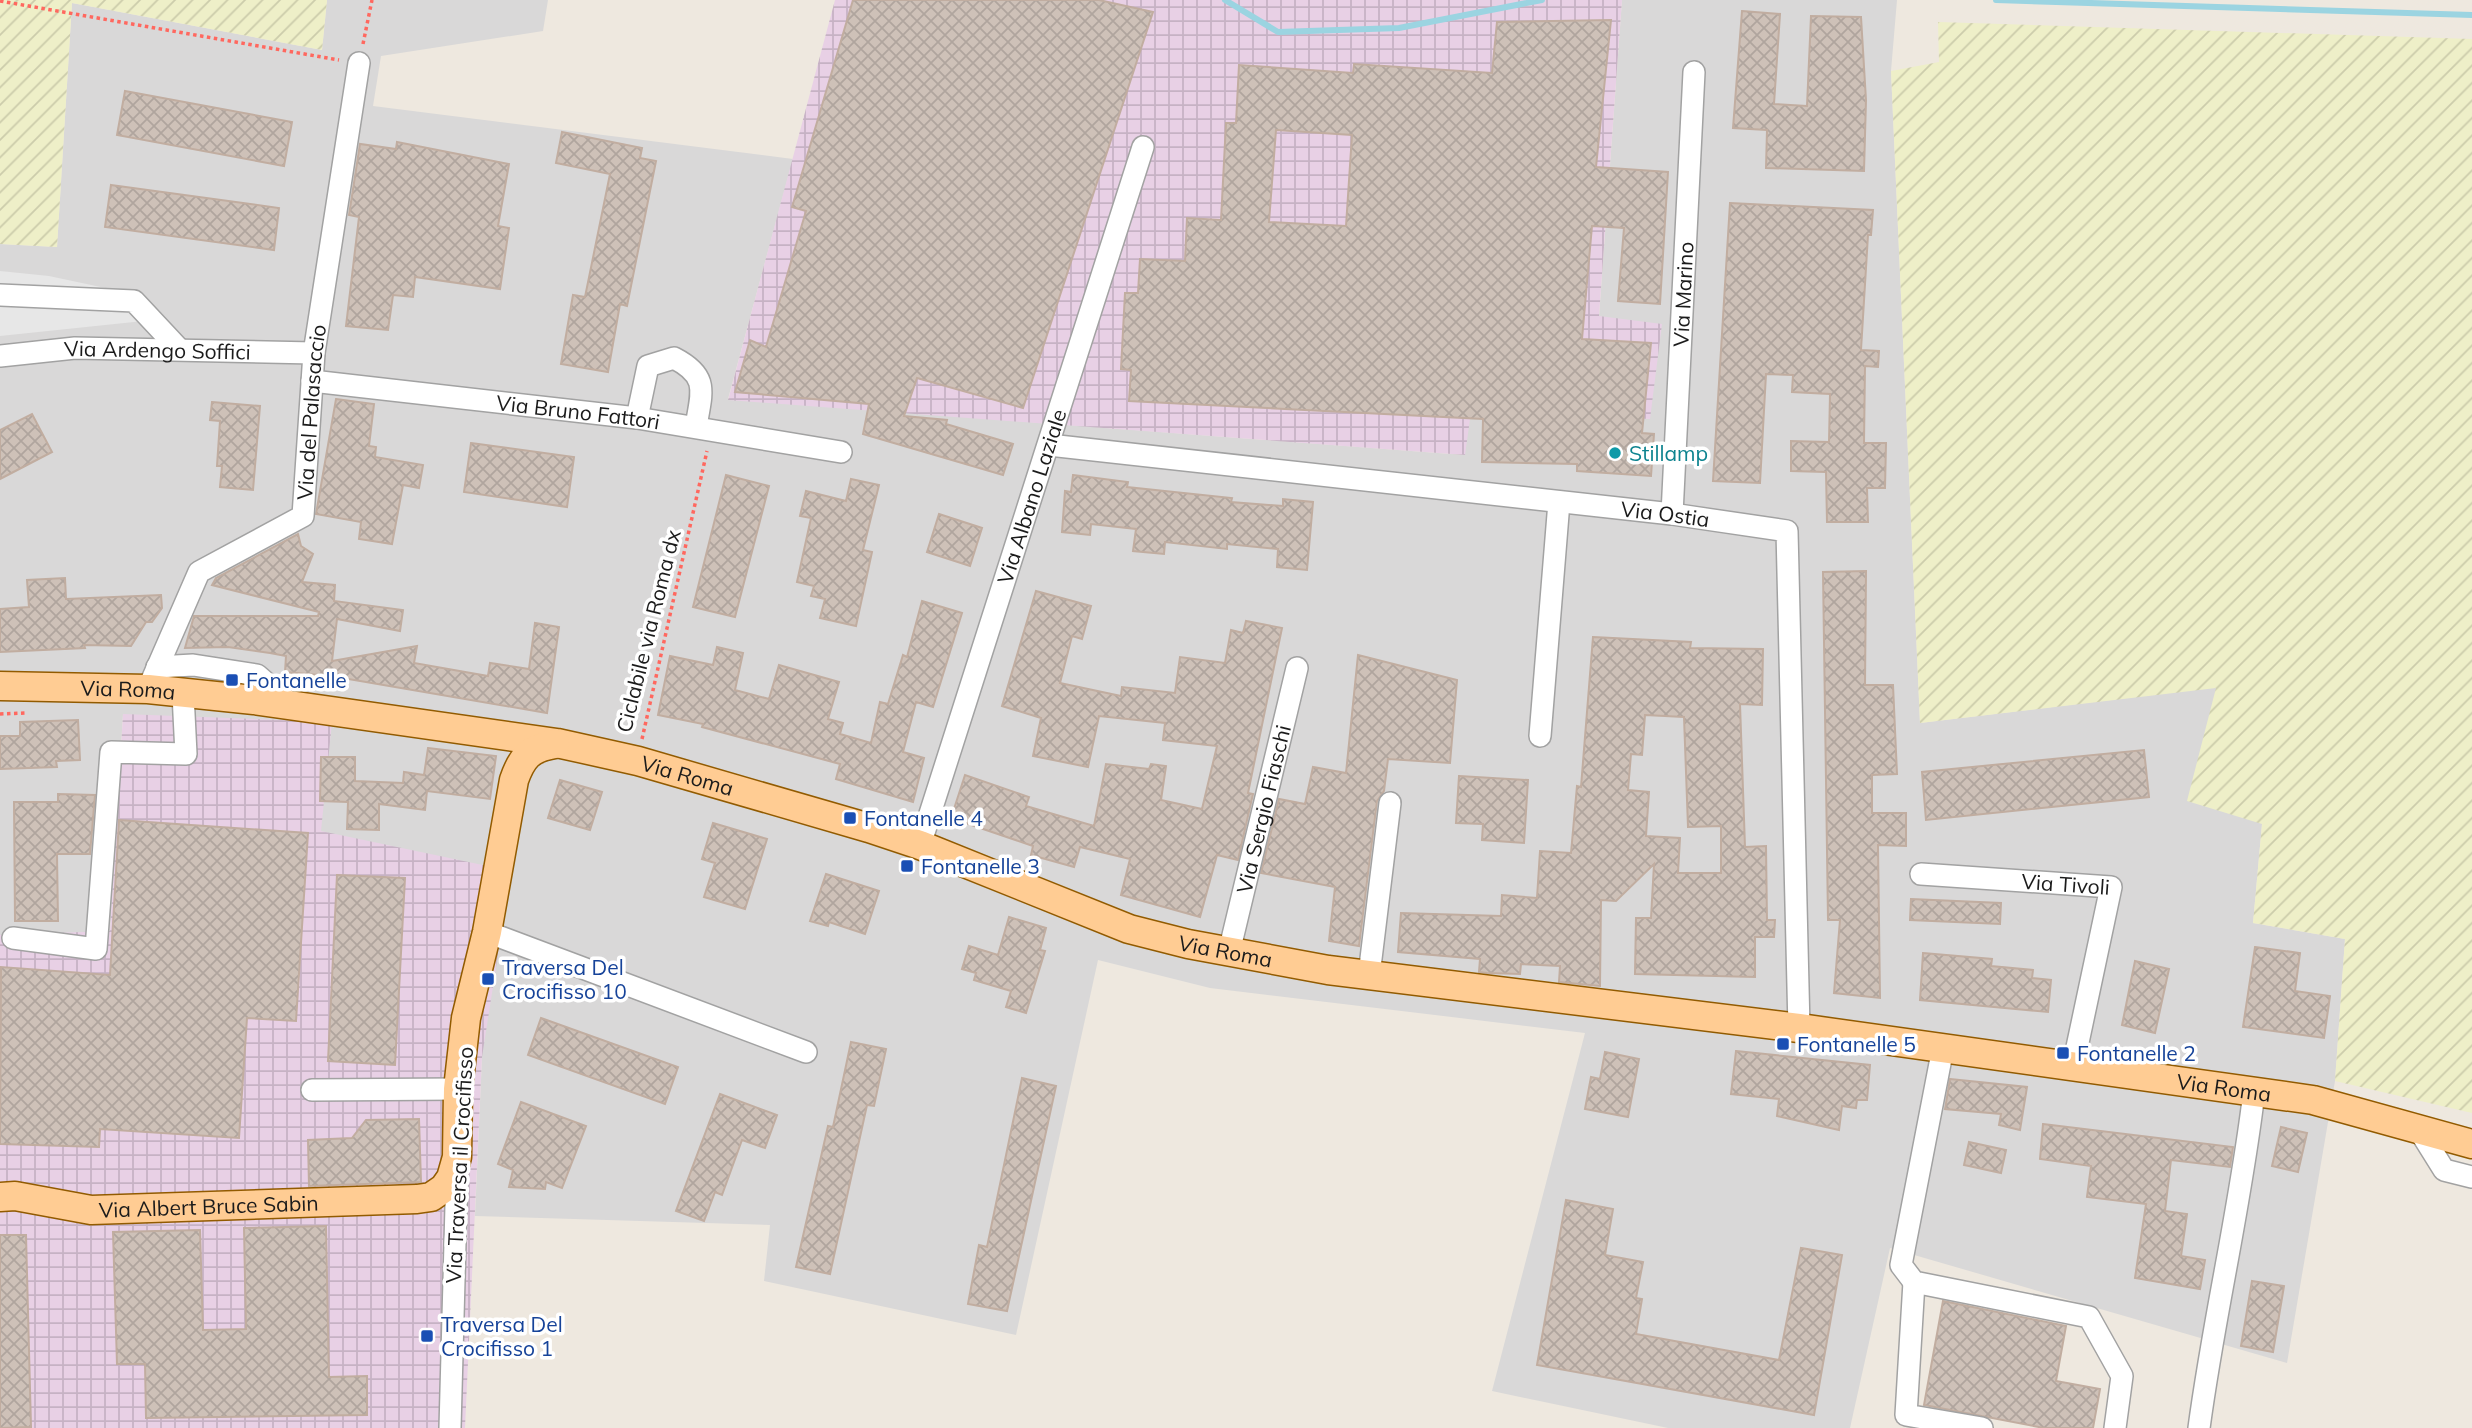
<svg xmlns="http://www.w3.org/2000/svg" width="2472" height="1428" font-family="Mulish,sans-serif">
<defs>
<pattern id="industrial-grid" width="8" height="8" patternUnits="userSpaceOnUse" patternTransform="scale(1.75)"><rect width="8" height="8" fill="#e8d0e5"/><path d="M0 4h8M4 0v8" fill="none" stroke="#c6b2c4"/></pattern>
<pattern id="farmland-furrows" width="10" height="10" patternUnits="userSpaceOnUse" patternTransform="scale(1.75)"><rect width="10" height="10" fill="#eeefc8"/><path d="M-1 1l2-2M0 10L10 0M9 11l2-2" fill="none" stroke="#ccccab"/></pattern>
<pattern id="building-cross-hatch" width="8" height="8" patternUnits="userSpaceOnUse" patternTransform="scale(1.75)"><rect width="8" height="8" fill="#cec1b8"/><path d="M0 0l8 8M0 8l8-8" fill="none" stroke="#b0a59e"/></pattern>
</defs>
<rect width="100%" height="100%" fill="#eee8df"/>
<path fill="#d9d8d8" d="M327,0H548L543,31L381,56L373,106L793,159L728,399L1464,455L1470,412L1650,419L1599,317L1622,0H1897L1891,71L1920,723L2216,687L2262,824L2253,923L2345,939L2335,1081L2287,1363L1890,1248L1850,1428H1668L1492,1391L1585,1033L1210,988L1098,960L1016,1335L764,1281L770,1225L475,1216L482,1057L321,831L123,714L110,932L0,935V244L57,247L72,3L322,50Z"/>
<path fill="url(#industrial-grid)" d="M835,0H1622L1599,316L1662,324L1650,419L1471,412L1465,455L728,400Z
M123,714L332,722L321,831L511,871L482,1057L465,1428H0V935L110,931Z"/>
<path fill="url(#farmland-furrows)" d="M0,0H327L322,50L72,3L57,247L0,244Z
M1938,22L2472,39V1113L2335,1081L2345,939L2253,923L2262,824L2187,801L2216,688L1920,723L1891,71L1939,62Z"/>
<path fill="#e7e7e7" d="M0,271L49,276L143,296L153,320L0,336Z"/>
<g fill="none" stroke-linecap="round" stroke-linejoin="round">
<path stroke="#9bd4e1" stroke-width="6" d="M1225,0L1278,32L1399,28L1542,0
M1996,0L2472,15"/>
</g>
<path fill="url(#building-cross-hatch)" stroke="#c1ada0" stroke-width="2" fill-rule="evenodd" d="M853,0H1099L1153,12L1023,408L917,378L904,416L947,420L946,424L1013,444L1003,475L863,434L869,404L735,392L750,340L766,347L806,211L792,207Z
M1742,11L1780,14L1774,104L1807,106L1811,16L1861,17L1866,100L1864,171L1766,168L1767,130L1733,128Z
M1611,20L1596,167L1668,172L1660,304L1618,301L1624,228L1592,226L1582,339L1651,343L1642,433L1654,434L1651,476L1577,471V464L1482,462L1483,419L1129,401L1131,370L1121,369L1125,293H1138L1140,259L1185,261L1187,218L1221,220L1226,123H1236L1239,65L1353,73L1354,64L1492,73L1497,22ZM1276,130L1352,135L1346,226L1269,222Z
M125,91L292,122L284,166L117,135Z
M562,132L642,148L640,158L656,161L627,306L620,304L608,372L561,364L573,295L585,297L610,174L556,163Z
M397,142L509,164L498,226L509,228L500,289L415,277L413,297L393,295L388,330L346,326L359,217L349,215L360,144L396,149Z
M111,185L279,208L274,250L105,227Z
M1730,203L1873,210L1871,235H1868L1861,350L1879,351L1878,367L1865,366L1864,443H1886L1885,488H1867L1868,522H1827L1826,472L1791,471V441L1829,442L1830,394L1792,392L1793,375L1766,374L1760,483L1713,481Z
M336,399L374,404L369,446L376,447L375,457L423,465L419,488L403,485L392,544L359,539L361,522L316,514Z
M212,402L260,406L253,490L220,487L222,466H217L220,421L210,420Z
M32,414L52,452L0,479V430Z
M471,443L574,457L567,507L464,492Z
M726,475L769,486L735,617L693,607Z
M1073,475L1128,482L1127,487L1232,498L1231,502L1283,506V499L1313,502L1307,570L1277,567L1278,549L1227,544V549L1165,542L1164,554L1133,551L1136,529L1091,524L1090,535L1062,532L1065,491L1071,492Z
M851,479L879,485L863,550L872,552L856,626L820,618L825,599L811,596L814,586L797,582L811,518L800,516L806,491L846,501Z
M939,514L982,528L970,566L927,552Z
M298,534L301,546L313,554L302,582L335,585L334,601L403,610L400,631L337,619L332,661L417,646L414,663L488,676L490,663L529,669L535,623L559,627L547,713L331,676L285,672L286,656L270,653L228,647L185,648L194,616H318L319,612L212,585L216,578Z
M1866,571L1865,685H1893L1897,774L1872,775V813H1906V846L1878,845L1880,998L1834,993L1840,920H1828L1823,572Z
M65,578L66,599L161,595L162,608L152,622H146L131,646L84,645L85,648L0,652V609L29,607L27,580Z
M1036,591L1091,606L1082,639L1072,636L1060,683L1121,696L1122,687L1175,693L1180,657L1225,663L1231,630L1243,633L1246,621L1282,628L1248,793L1253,794L1238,860L1217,855L1200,917L1121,895L1130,859L1080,847L1074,867L1031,855L1033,846L951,818L965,775L1029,797L1026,806L1094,826L1106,764L1149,769L1151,764L1166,766L1161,800L1202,809L1217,746L1163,740L1165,723L1099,716L1088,767L1033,756L1041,718L1002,706Z
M922,601L962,613L933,707L916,702L903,752L924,758L913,802L836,779L840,764L702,727L703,724L658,715L670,656L713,665L717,647L743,653L735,690L769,699L779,665L839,682L828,719L843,723L840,734L871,743L880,702L888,704L903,655L907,657Z
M1593,637L1691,642L1690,648L1763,649L1762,705L1740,704L1745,847L1766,846L1767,920H1775L1774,937H1755V977L1635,974L1636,918H1651L1654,864L1616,901L1601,900L1600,986L1559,982L1560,966L1521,964L1520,974L1487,973L1479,972L1480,959L1398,952L1401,913L1501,916L1502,895L1537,898L1540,851L1571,853L1577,786L1581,787ZM1645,715L1684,717L1688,827L1721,826V873H1678L1680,838L1646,836L1649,792L1628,790L1631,754L1642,755Z
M1358,655L1457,680L1450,763L1388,759L1384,791L1377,801L1359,946L1329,941L1335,887L1261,873L1279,799L1305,804L1313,767L1346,773Z
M78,720L80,760L56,761L57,767L0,769V736H20V722Z
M428,748L496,756L490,799L427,791L425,810L379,804V830L347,829L348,802L320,801L321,757H355V781L403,783L404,772L424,775Z
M2144,750L2149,797L1926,820L1922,772Z
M1459,776L1528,780L1524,843L1482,840L1483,824L1456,823Z
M560,780L602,792L590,830L548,818Z
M58,794L95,795L90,854H57L58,921H15L14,802H58Z
M119,820L308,833L296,1021L247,1018L239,1138L100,1129L99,1147L0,1144L1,967L110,975Z
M713,823L767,839L745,909L704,897L715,863L702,859Z
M826,874L879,891L865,934L829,922L828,926L810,921Z
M337,875L405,878L395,1065L328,1061Z
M1911,899L2001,903L2000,924L1910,920Z
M1009,917L1046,928L1040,950L1045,951L1026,1013L1006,1007L1011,991L974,980L976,973L962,969L969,946L998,955Z
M2255,947L2300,953L2295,991L2330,996L2324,1038L2243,1027Z
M1923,953L1992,959L1991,966L2033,970L2032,978L2051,980L2048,1012L1920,1000Z
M2135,961L2169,969L2155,1033L2122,1025Z
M541,1018L678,1067L665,1104L528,1055Z
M851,1042L886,1049L874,1106L867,1105L830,1274L796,1267L828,1126L833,1127Z
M1736,1051L1870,1065L1867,1100H1857L1856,1108L1842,1106L1839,1130L1777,1116L1779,1099L1731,1094Z
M1605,1052L1639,1059L1628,1117L1585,1109L1591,1077L1600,1079Z
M1022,1078L1056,1086L1007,1311L968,1304L979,1245L987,1247Z
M1950,1079L2027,1087L2020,1130L1999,1125L2001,1114L1945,1109Z
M720,1094L777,1115L765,1148L742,1140L722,1195L715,1192L704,1221L676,1211Z
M521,1102L586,1126L562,1188L546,1182L545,1189L509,1187L513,1170L498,1164Z
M419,1119L421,1182L309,1186L308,1140L352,1138L366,1120Z
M2043,1124L2233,1147L2230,1167L2171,1160L2165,1211L2187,1214L2181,1256L2205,1260L2200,1289L2135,1278L2146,1204L2087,1197L2091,1166L2040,1159Z
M2281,1127L2307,1133L2298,1172L2272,1166Z
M1969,1142L2006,1150L2001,1173L1964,1165Z
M1566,1200L1613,1209L1605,1255L1643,1262L1636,1298L1642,1299L1636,1334L1779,1360L1801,1248L1842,1255L1814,1415L1537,1365Z
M326,1226L329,1377L367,1376V1415L146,1418L145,1364H117L113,1232L200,1230L203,1330L246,1329L244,1228Z
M0,1235H26L31,1427L0,1428Z
M2252,1281L2284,1286L2273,1352L2241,1346Z
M1943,1301L2066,1326L2056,1381L2100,1389L2093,1428H2044L1924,1405Z"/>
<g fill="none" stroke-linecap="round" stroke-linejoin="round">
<defs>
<g id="minor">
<path d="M0,295L134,301L178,348"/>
<path id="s1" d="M0,356L75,348L314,353"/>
<path id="s2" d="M312,381L637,418L841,452"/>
<path d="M637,418L648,366L674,358C709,376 702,391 696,426"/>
<path id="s3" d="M1049,445L1672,514L1787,531L1799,1028"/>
<path id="s4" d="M1672,514L1694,72"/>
<path d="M157,667L193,665L257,675L294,707"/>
<path id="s5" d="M148,689L199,572L303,516L314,353L359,63"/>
<path d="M1540,736L1559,502"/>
<path id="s6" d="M920,845L1143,147"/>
<path id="s7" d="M1921,874L2111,887L2073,1066"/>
<path d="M487,932L806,1052"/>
<path d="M13,938L96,949L111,752L186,754L183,694"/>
<path id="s8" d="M1229,952L1297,668"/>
<path d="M1369,975L1390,803"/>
<path d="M1943,1048L1901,1265L1914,1282L2089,1317L2122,1376L2115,1428"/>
<path d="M312,1090L458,1089"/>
<path d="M2419,1130L2444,1170L2472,1177"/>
<path d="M1914,1282L1906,1415L1982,1428"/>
<path d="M450,1428L457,1169"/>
<path d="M2199,1428C2214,1315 2241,1205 2254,1092"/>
</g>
<g id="major">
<path id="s9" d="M0,686L148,689L254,700L557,743L638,761L869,828L920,845L1129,929L1188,944L1328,970L1799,1028L2313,1100L2472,1144"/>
<path id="s10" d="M0,1197L15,1196L91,1210L417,1199L431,1197L444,1188L451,1178L457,1157L458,1089L466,1018L487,932L514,780C522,757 530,748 555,744"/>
</g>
</defs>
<use href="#minor" stroke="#a2a2a2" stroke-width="24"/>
<use href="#major" stroke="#925b00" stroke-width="31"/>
<path stroke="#ff685f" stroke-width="3.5" stroke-dasharray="3.5 3.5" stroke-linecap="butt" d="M0,1L339,60
M363,44L372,0
M0,714L26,713
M642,739L707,451"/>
<use href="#minor" stroke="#fff" stroke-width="21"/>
<use href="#major" stroke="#ffcc93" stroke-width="28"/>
</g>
<circle fill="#0f9aa8" stroke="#fff" stroke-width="2.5" cx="1615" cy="453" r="7"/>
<g fill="#1a4fb4" stroke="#fff" stroke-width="2.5">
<rect x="225" y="673" width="14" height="14" rx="3.5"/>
<rect x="843" y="811" width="14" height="14" rx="3.5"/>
<rect x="900" y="859" width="14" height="14" rx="3.5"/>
<rect x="481" y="972" width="14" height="14" rx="3.5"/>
<rect x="1776" y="1037" width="14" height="14" rx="3.5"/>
<rect x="2056" y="1046" width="14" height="14" rx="3.5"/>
<rect x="420" y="1329" width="14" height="14" rx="3.5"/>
</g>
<g text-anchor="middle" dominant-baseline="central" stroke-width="7" stroke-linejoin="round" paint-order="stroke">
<g font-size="21" fill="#1b1b1b" stroke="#fff">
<text stroke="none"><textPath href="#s4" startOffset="220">Via Marino</textPath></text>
<text stroke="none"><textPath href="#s1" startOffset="158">Via Ardengo Soffici</textPath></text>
<text stroke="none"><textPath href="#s2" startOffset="268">Via Bruno Fattori</textPath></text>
<text stroke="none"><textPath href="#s5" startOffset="350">Via del Palasaccio</textPath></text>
<text stroke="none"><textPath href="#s6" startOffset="366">Via Albano Laziale</textPath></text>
<text stroke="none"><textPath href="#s3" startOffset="620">Via Ostia</textPath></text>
<text transform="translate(648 631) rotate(-76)">Ciclabile via Roma dx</text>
<text stroke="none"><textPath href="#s9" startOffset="128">Via Roma</textPath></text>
<text stroke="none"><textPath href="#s9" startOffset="695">Via Roma</textPath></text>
<text stroke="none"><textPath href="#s8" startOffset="147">Via Sergio Fiaschi</textPath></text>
<text stroke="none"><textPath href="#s7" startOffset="145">Via Tivoli</textPath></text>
<text stroke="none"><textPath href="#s9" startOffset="1262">Via Roma</textPath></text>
<text stroke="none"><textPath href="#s9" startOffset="2270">Via Roma</textPath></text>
<text transform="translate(459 1165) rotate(-87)">Via Traversa il Crocifisso</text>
<text stroke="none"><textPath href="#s10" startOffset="210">Via Albert Bruce Sabin</textPath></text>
</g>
<g font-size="21" fill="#0d838f" stroke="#fff" text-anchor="start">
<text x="1629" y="453">Stillamp</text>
</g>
<g font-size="21" fill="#164399" stroke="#fff" text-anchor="start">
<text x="246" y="680">Fontanelle</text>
<text x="864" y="818">Fontanelle 4</text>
<text x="921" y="866">Fontanelle 3</text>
<text x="502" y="967">Traversa Del<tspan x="502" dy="24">Crocifisso 10</tspan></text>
<text x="1797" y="1044">Fontanelle 5</text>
<text x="2077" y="1053">Fontanelle 2</text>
<text x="441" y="1324">Traversa Del<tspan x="441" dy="24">Crocifisso 1</tspan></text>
</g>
</g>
</svg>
